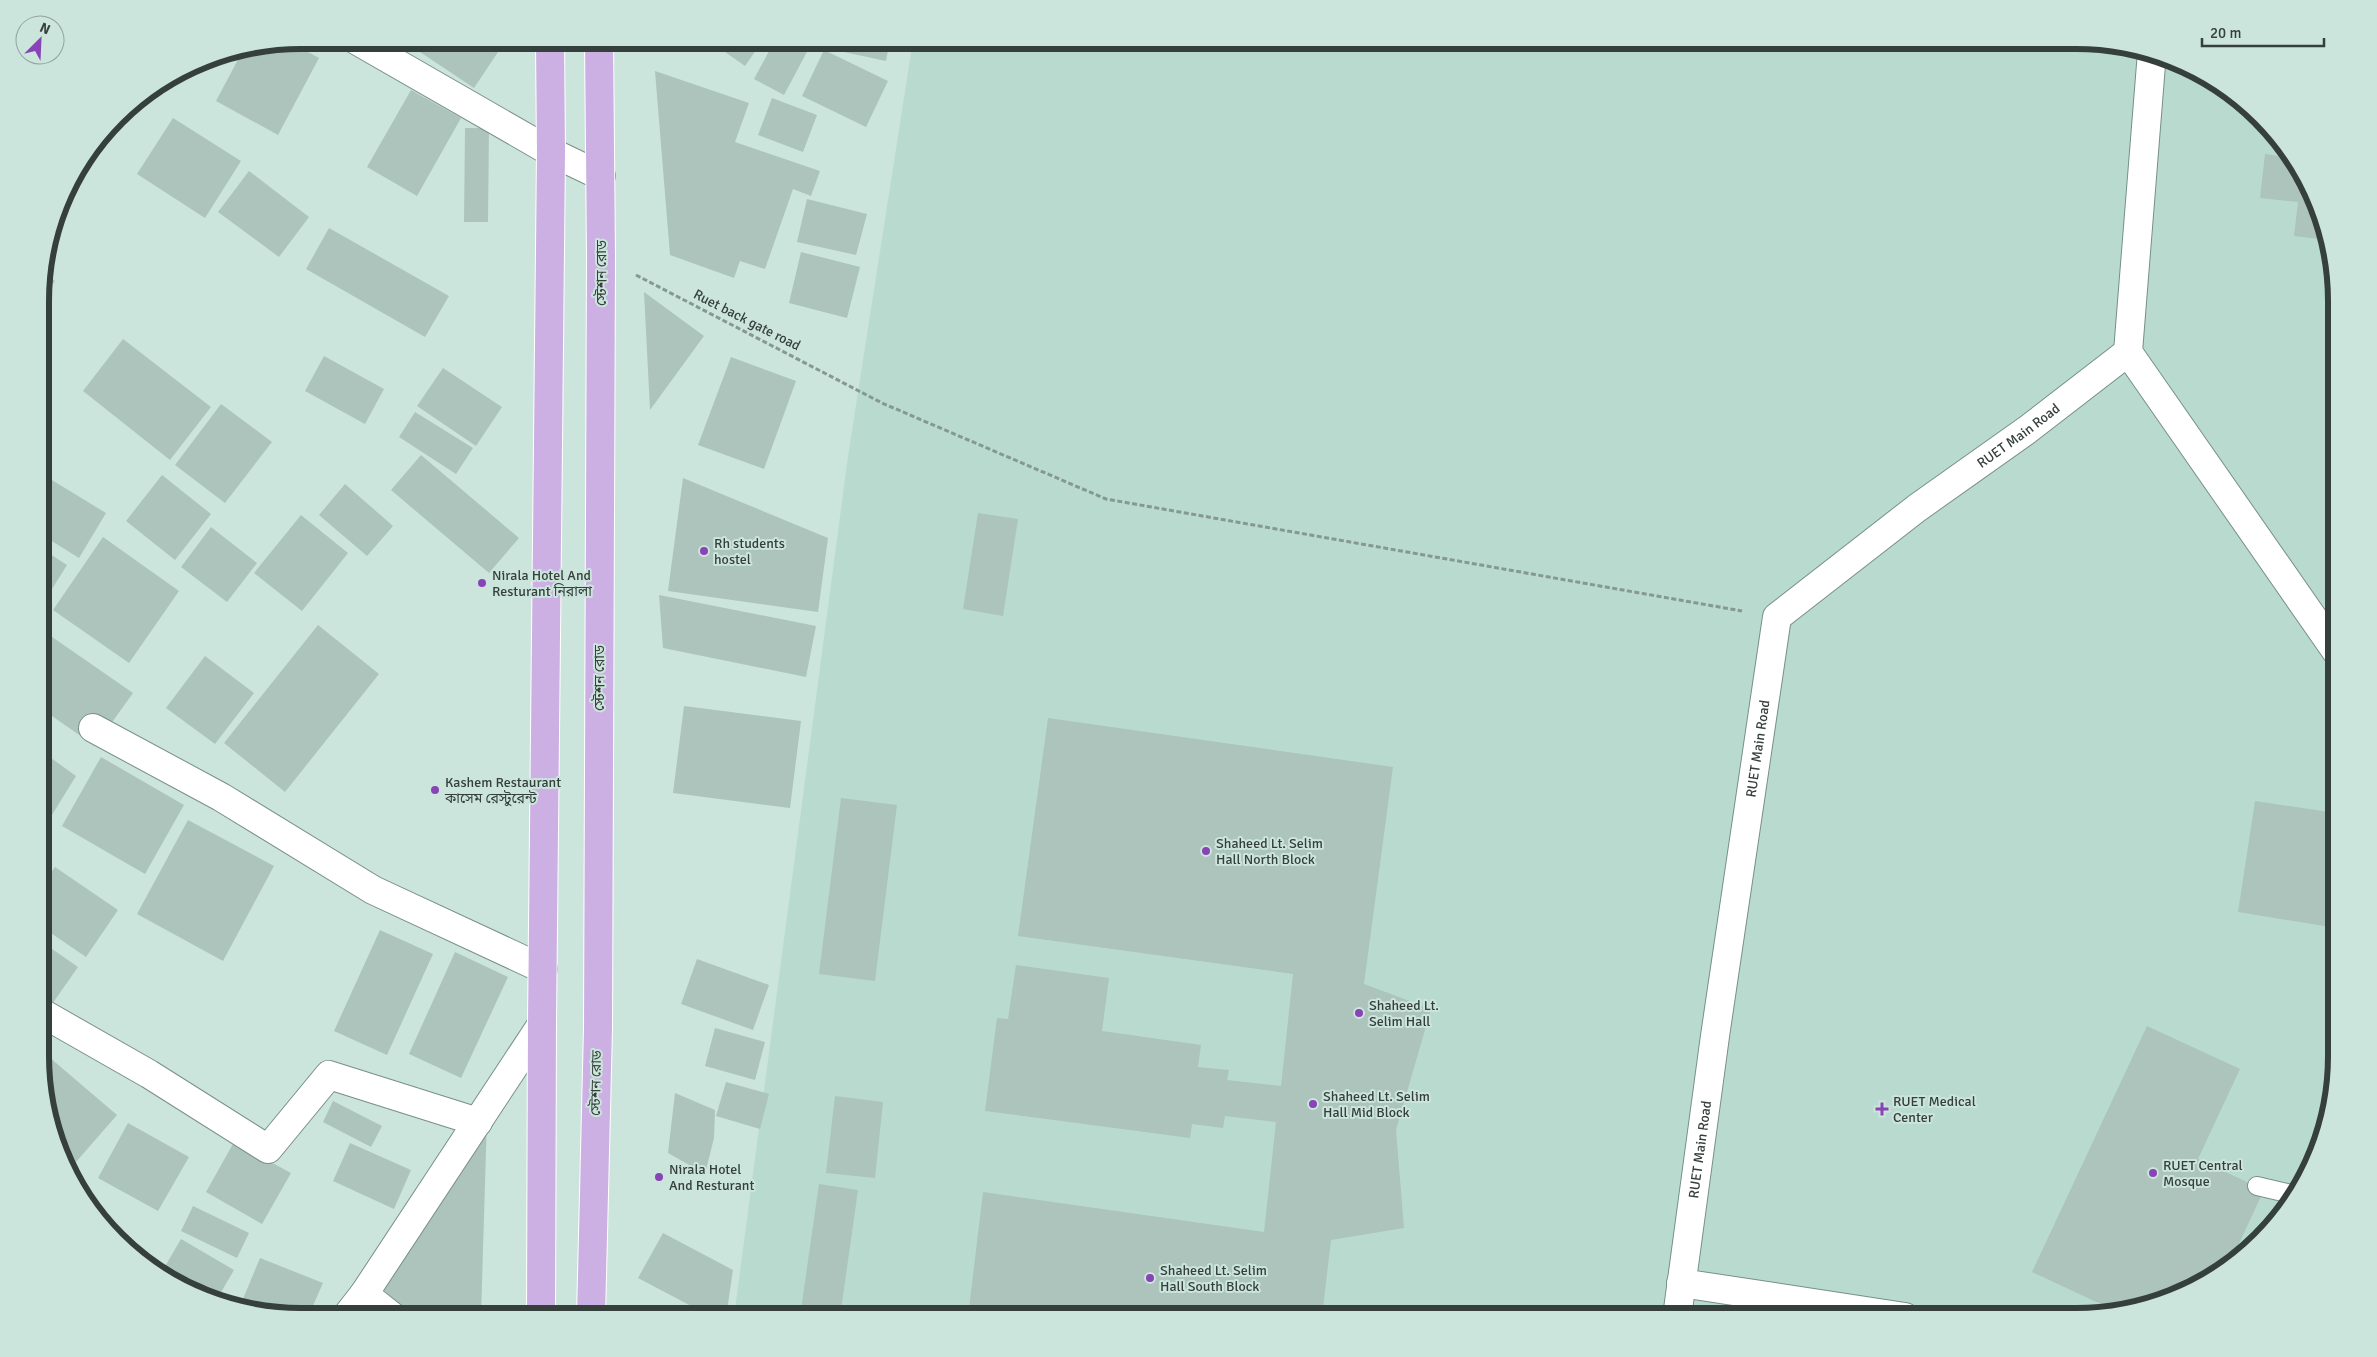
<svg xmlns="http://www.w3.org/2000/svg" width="2377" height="1357" font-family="Signika,'Noto Sans Bengali',sans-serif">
<rect width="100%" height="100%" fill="#cce5dc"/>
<path fill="#b9dbcf" d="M913,40H2077L2144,49L2206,75L2260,116L2293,156L2323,217L2336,283V1073L2328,1124L2302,1186L2261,1240L2207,1282L2144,1308L2093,1316L734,1317L848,456Z"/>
<path fill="#acc4bb" d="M402,40H499L504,43L474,88Z
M708,40H763L745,66Z
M775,40H793L809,48L784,95L754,79Z
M817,40H890L886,61L816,46Z
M290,42L319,58L278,135L216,101L242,52Z
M824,50L888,81L866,127L802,96Z
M655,71L749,103L735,142L820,171L811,196L793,189L765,269L740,261L734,278L670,255Z
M411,90L461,118L417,196L367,167Z
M772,98L817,115L803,152L758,135Z
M173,118L241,161L205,218L137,174Z
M465,128H489L488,222H464Z
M2265,154L2294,158L2323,217L2328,240L2294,236L2298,202L2260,198Z
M249,171L309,217L279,257L218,212Z
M807,199L867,214L856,255L797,242Z
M329,228L449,296L425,337L306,269Z
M801,252L860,267L847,318L789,303Z
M42,272L55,281L42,297Z
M644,292L704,336L650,410Z
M123,339L211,407L170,460L83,391Z
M324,356L384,389L365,424L305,391Z
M731,357L796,381L764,469L698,445Z
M443,368L502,407L476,446L417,406Z
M221,404L272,442L225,503L175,465Z
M415,412L473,448L456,474L399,437Z
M421,455L519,538L489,573L391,490Z
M42,474L106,513L79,558L42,535Z
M162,475L211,514L175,560L126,521Z
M683,478L828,538L818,612L668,591Z
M345,484L393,526L367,556L319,515Z
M978,513L1018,519L1003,616L963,609Z
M301,515L348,553L302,611L254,573Z
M211,527L257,563L227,602L181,567Z
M103,537L179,591L129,663L53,610Z
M42,549L67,565L42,605Z
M659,595L816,626L806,677L663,648Z
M318,625L379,674L285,792L224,743Z
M42,630L133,693L95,746L42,709Z
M205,656L254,693L215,744L166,708Z
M684,706L801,721L790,808L673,793Z
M1048,718L1393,767L1364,984L1431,1009L1396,1130L1404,1228L1331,1240L1322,1317H968L983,1192L1264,1232L1276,1122L1225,1116L1223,1128L1192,1124L1190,1138L985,1111L997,1018L1008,1019L1016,965L1109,978L1102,1031L1201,1045L1198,1067L1229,1070L1227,1080L1281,1086L1293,974L1018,936Z
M101,757L184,805L145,874L62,826Z
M51,758L76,776L42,831V762Z
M841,798L897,805L875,981L819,974Z
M2255,801L2336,813V928L2238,912Z
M188,820L274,866L223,961L137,914Z
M55,867L118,910L86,957L42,927V885Z
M380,930L433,954L387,1055L334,1031Z
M42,942L78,967L50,1007L42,1001Z
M455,952L508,977L461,1078L409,1054Z
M697,959L769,985L753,1030L681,1004Z
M2147,1026L2240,1069L2198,1159L2264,1190L2229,1265L2207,1282L2144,1308L2118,1312L2032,1272Z
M715,1028L765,1042L755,1080L705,1066Z
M42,1051L117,1115L69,1170L54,1140L42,1090Z
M726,1082L769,1094L760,1129L716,1116Z
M675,1093L715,1110L714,1138L705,1174L668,1153Z
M835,1096L883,1102L875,1178L826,1173Z
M333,1101L382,1126L371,1147L323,1122Z
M487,1117L481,1317H415L380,1287Z
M128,1123L189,1157L158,1211L98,1178Z
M234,1142L291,1173L262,1224L206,1192Z
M350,1143L411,1170L394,1209L333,1181Z
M819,1184L858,1190L840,1317H800Z
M193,1206L249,1233L237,1258L181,1231Z
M663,1233L733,1270L726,1317H712L638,1278Z
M181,1239L234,1270L216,1301L171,1282L160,1275Z
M260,1258L323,1283L308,1317L283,1315L243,1299Z"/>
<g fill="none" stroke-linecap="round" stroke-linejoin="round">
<defs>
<path id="lane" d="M2257,1186L2296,1195"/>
<g id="street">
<path d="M2152,52L2128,352L2336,651"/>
<path d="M93,728L221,797L373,890L543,969"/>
<path d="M42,1013L149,1074L268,1149L329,1075L478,1122"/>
<path d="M1681,1283L1905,1317"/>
<path d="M364,1294L393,1317"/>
<path d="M346,1317L364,1294L542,1024"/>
<path id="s1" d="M1677,1317L1715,1036L1777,617L1917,508L2027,430L2128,352"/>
</g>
<path id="secondary" d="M356,40L551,152L601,176"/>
<path id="primary" d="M541,1317L542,1024L551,152L550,40
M591,1317L598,1028L601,257L599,40"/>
</defs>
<use href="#lane" stroke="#788f87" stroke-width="20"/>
<use href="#street" stroke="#788f87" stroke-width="30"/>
<use href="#secondary" stroke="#788f87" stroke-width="30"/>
<use href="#primary" stroke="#fff" stroke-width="30"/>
<path stroke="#869892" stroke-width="3" stroke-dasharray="5 2.5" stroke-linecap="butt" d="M636,275L882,403L1106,499L1742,611"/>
<use href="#lane" stroke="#fff" stroke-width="18"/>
<use href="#street" stroke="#fff" stroke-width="28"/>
<use href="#secondary" stroke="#fff" stroke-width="28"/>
<use href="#primary" stroke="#ccb0e3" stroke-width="28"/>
</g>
<g fill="#8843b7" stroke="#cce5dc" stroke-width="2">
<circle cx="704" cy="551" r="5"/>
<circle cx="482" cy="583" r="5"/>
<circle cx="435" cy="790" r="5"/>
<circle cx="1206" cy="851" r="5"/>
<circle cx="1359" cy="1013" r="5"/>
<circle cx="1313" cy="1104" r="5"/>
<path d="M1879.5 1101.5h5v5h5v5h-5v5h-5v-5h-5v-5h5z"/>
<circle cx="2153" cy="1173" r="5"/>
<circle cx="659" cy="1177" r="5"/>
<circle cx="1150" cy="1278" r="5"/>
</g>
<g text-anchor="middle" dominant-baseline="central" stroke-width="4" stroke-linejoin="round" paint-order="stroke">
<g font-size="14" fill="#353f3b" stroke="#cce5dc">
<text transform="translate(601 273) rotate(-90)">স্টেশন রোড</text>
<text transform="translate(747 320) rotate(27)">Ruet back gate road</text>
<text stroke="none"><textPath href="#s1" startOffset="1009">RUET Main Road</textPath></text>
<text transform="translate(599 678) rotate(-90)">স্টেশন রোড</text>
<text stroke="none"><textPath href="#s1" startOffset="574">RUET Main Road</textPath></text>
<text transform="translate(596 1083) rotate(-89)">স্টেশন রোড</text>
<text stroke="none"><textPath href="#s1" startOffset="169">RUET Main Road</textPath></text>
</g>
<g font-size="14" fill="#353f3b" stroke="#cce5dc" text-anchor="start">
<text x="714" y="543">Rh students<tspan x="714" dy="16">hostel</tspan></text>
<text x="492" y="575">Nirala Hotel And<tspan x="492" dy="16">Resturant নিরালা</tspan></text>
<text x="445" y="782">Kashem Restaurant<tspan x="445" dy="16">কাসেম রেস্টুরেন্ট</tspan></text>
<text x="1216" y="843">Shaheed Lt. Selim<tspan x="1216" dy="16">Hall North Block</tspan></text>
<text x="1369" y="1005">Shaheed Lt.<tspan x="1369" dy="16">Selim Hall</tspan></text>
<text x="1323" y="1096">Shaheed Lt. Selim<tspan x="1323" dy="16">Hall Mid Block</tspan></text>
<text x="1893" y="1101">RUET Medical<tspan x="1893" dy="16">Center</tspan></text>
<text x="2163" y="1165">RUET Central<tspan x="2163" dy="16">Mosque</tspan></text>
<text x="669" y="1169">Nirala Hotel<tspan x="669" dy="16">And Resturant</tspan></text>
<text x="1160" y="1270">Shaheed Lt. Selim<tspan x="1160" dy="16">Hall South Block</tspan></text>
</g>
</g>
<path d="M0 0H2377V1357H0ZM301 49H2076A252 252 0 0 1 2328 301V1056A252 252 0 0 1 2076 1308H301A252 252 0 0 1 49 1056V301A252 252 0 0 1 301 49Z" fill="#cce5dc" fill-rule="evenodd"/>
<path fill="none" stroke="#353f3b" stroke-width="6" d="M301 49H2076A252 252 0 0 1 2328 301V1056A252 252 0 0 1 2076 1308H301A252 252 0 0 1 49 1056V301A252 252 0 0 1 301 49Z"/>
<g transform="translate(40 40) rotate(24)"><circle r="24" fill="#cce5dc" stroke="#90a39c"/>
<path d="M0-4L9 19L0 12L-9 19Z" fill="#8843b7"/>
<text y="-8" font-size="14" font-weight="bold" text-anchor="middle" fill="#353f3b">N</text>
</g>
<path d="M2202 38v8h122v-8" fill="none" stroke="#353f3b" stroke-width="2.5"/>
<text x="2210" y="38" font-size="15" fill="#353f3b" stroke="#cce5dc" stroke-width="4" paint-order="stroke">20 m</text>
</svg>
